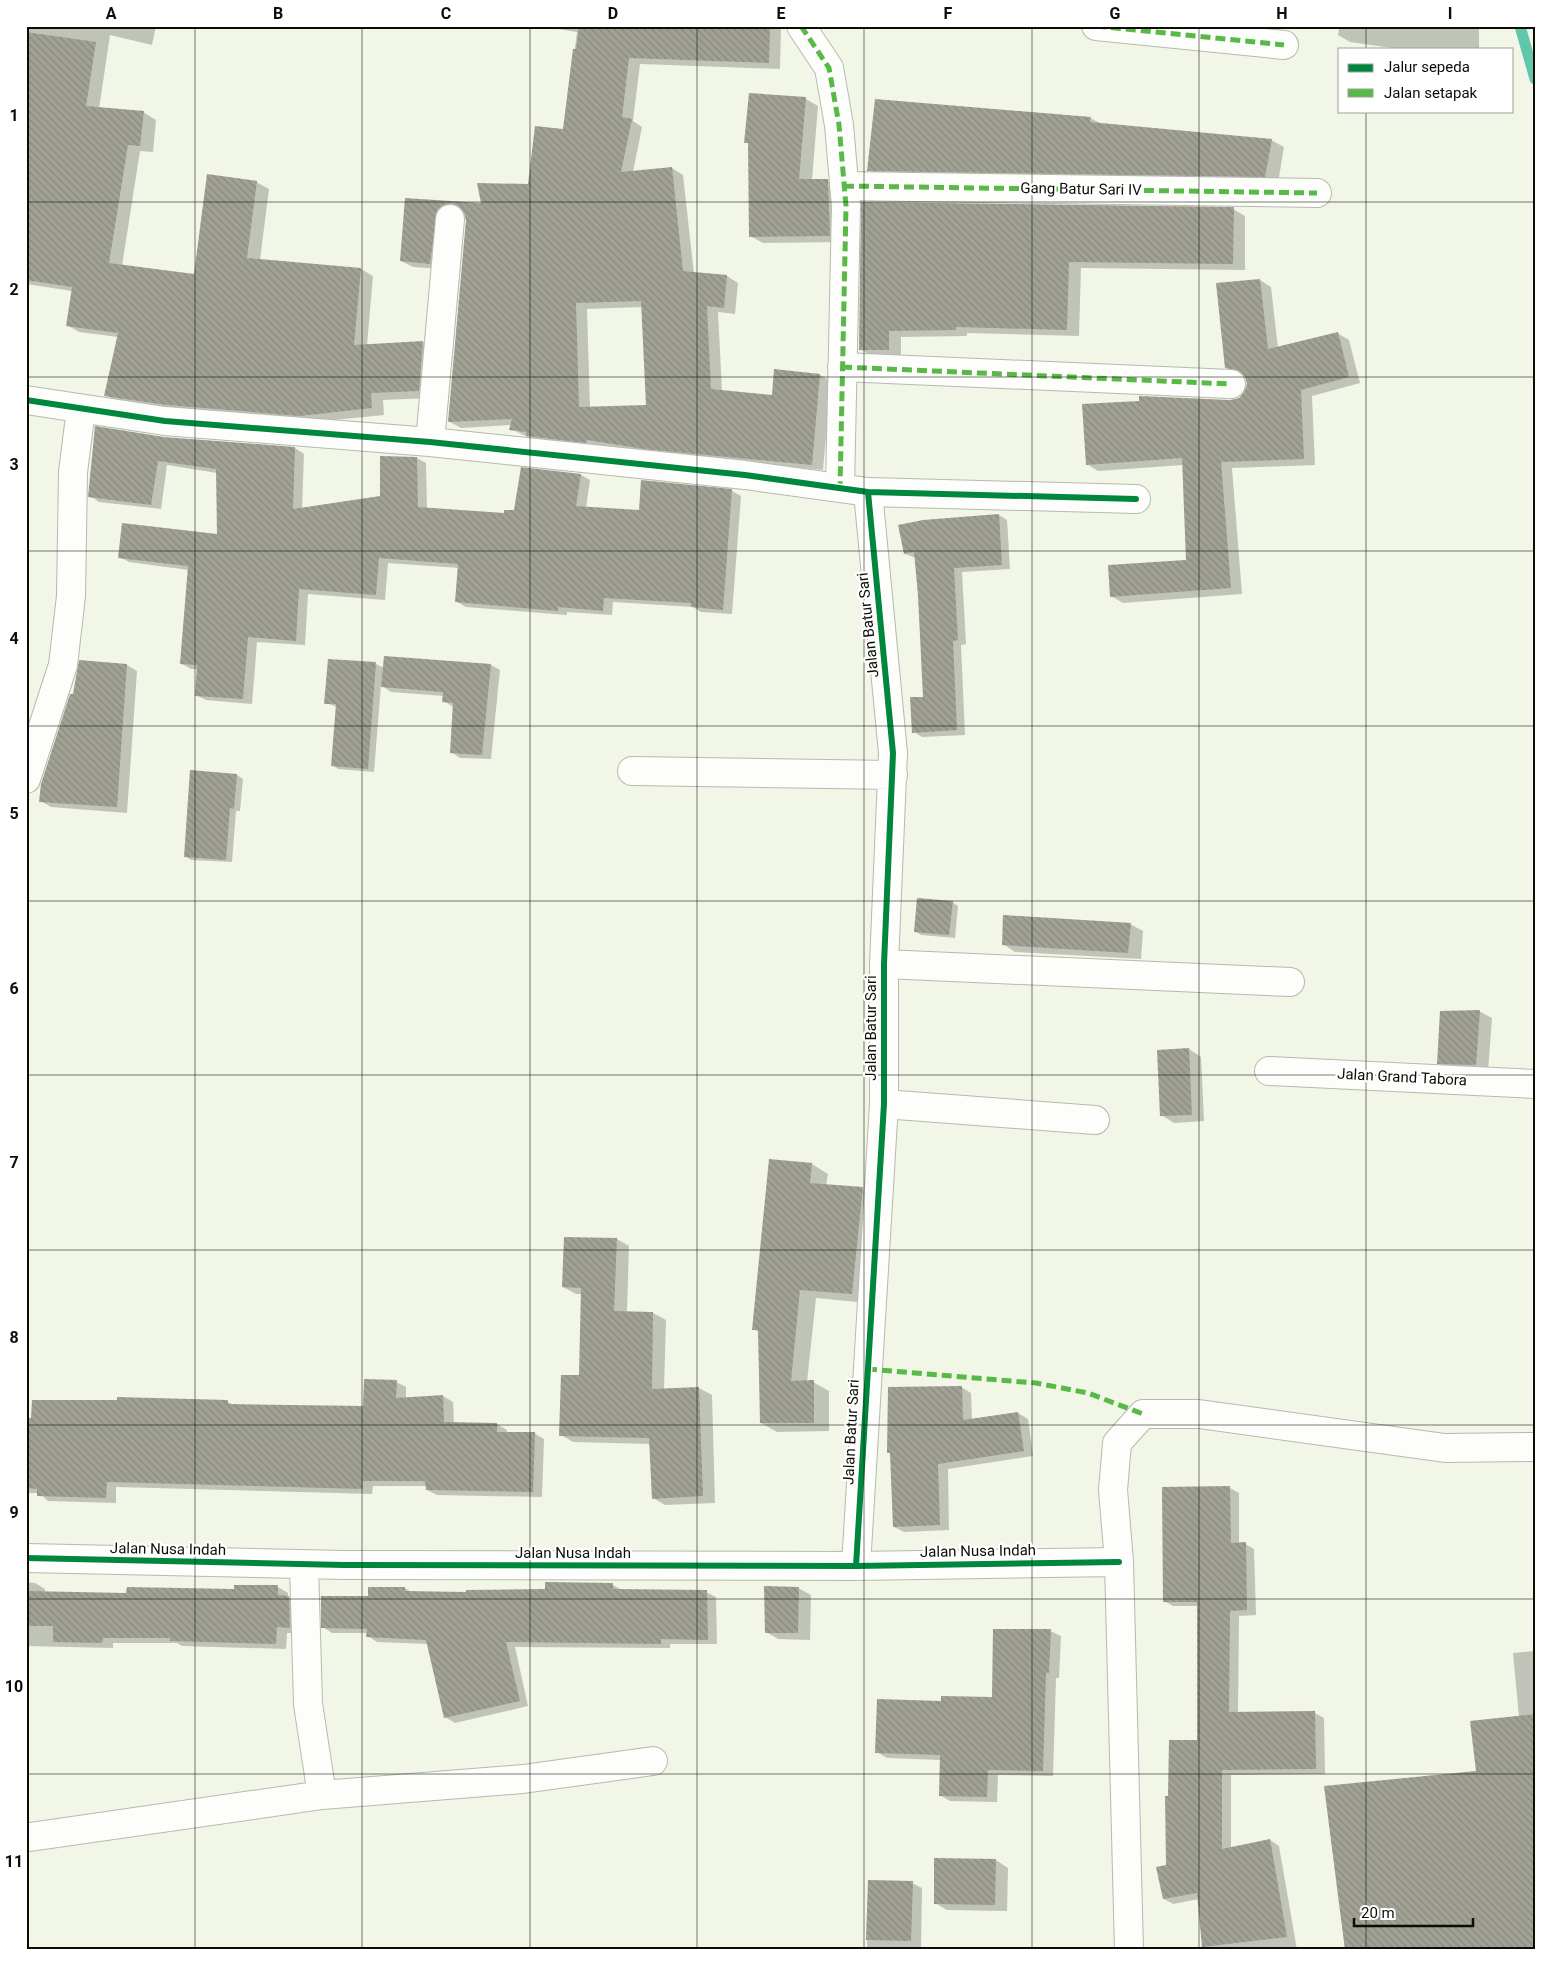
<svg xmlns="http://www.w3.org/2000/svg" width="1561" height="1976" font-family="Roboto,sans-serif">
<defs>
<pattern id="building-back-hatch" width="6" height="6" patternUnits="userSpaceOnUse" patternTransform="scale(1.25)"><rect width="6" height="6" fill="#a1a195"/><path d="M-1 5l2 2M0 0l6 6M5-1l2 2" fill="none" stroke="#89897f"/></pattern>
</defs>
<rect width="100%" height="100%" fill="#f1f6e6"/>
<path fill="#0003" fill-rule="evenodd" d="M26,26H156L152,45L110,35L99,109L143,112L156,120L153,152L140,151L122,266L195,276L256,182L269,189L260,260L361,269L373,276L367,345L423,342L435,349L431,398L383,400L384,415L314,422L118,402L106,395L118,337L79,332L67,325L72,291L26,284Z
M538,26H781L780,69L640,64L633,121L642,127L633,172L672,168L683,175L694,274L727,276L738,283L735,314L718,312L722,391L773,396L820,375L831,381L823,470L656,454L598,446L597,448L538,442L511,429L512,425L461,428L450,422L467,220L463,209L456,211L441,269L413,267L401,261L406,199L483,204L530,185L564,130L577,32ZM642,307L648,406L590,408L587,309Z
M1313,26H1479V49H1399L1350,42L1338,35L1339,29Z
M806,99L818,106L812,180H828L840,187L842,242L763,243L750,236L749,144L746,142Z
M1090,118L1102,124L1271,140L1284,147L1278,183L881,177L869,170Z
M863,203L1233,209L1245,216V270L1081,268L1079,336L967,333V336L901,337V356H872L860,349Z
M1260,280L1271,287L1278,348L1337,333L1349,340L1360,383L1312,396L1315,465L1232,468L1242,594L1123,603L1111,596L1188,561L1183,465L1098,471L1087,464L1239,399L1246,393L1248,384L1245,375L1226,367Z
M164,438L295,448L304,454L302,509L382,497L417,458L426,463L427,509L505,515L515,512L522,469L581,475L590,480L586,508L640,511L732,491L741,496L732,614L701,612L693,607L613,602L612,615L567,612V615L466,607L456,601L459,568L388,563L385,600L308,594L305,645L257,642L252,704L206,700L196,695L198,669H191L182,664L189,570L129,562L120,557L218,535L217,473L167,465L161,509L99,502L90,496Z
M999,515L1007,520L1010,569L962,572L966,644L961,645L965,735L922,737L914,732L924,698L916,558L905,554Z
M385,657L491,665L500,670L491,759L460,758L451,752L453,707L444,701V696L391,692L381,685L374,772L338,769L332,765L337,707L326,703L329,660L376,664L384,668Z
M80,661L127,665L137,671L127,813L51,807L41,801L74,696Z
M237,775L243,779L240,811H236L232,862L191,860L185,856Z
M952,902L958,906L955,938L921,935L915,931Z
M1130,924L1143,931L1141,959L1015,952L1003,944Z
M1479,1011L1492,1018L1488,1072L1451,1070L1438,1063Z
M1189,1049L1201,1057L1204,1121L1174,1123L1161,1115Z
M812,1164L828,1174L826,1186L862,1189L878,1198L868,1303L816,1298L807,1382H813L829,1391V1431L777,1432L761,1423L759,1332L753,1329Z
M617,1239L629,1246L627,1312L653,1313L666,1320L664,1389L699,1388L712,1395L715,1503L665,1505L653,1498L651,1444L573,1442L561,1435L580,1376L582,1294H576L563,1287Z
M396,1382L406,1387V1398L443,1396L453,1402L454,1423L497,1424L507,1430V1433H534L544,1439L542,1497L437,1495L427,1490V1486H373L372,1494L116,1487V1503L48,1501L39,1493H26V1420L228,1402L234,1405L364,1408Z
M961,1387L971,1393L972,1420L1018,1413L1028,1419L1033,1456L948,1469L949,1530L904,1532L894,1527L891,1453Z
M1230,1488L1239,1493V1544H1245L1254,1549L1256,1615L1239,1616L1238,1713H1315L1324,1718L1325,1774L1231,1775V1849L1270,1840L1279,1846L1297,1950H1204L1199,1899L1173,1904L1164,1899L1170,1797L1198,1741V1606H1173L1164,1601Z
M26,1582L35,1583L45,1589V1593L128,1594L235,1591L278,1587L288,1593V1597L299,1603L300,1633H287L286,1649L182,1646L177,1643H113V1648L26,1646Z
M613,1585L622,1590L706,1592L716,1597L717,1644H670V1648L515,1647L528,1706L455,1723L445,1717L428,1644L377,1642L368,1636V1633H332L323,1627L369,1597L405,1588L411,1592L467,1594Z
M798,1588L811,1595L810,1640L778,1639L766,1632Z
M1050,1631L1061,1636L1059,1678H1056L1053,1776L998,1775L997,1802L950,1801L940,1795L941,1760L887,1758L877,1752L942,1702L993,1698Z
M1535,1651V1950L1477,1772L1519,1717L1513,1653Z
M996,1860L1008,1868L1007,1911L947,1910L935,1903Z
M869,1882L912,1883L922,1888L921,1950H867Z"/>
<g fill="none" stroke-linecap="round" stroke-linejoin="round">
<path stroke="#62c6ab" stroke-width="11" d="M1520,26L1535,79"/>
</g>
<path fill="url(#building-back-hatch)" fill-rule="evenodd" d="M579,26H770L769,63L629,58L622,117L632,119L621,172L672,167L683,271L727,275L724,308L707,306L711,389L772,395L774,369L820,374L812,465L644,449L587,440L586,443L526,436V432L509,430L512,419L448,422L466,220L464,213L459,206L451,203L443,205L437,210L430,264L400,261L405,198L481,203L477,183L528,184L535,126L563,129L573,49H576ZM641,301L646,405L579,407L576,303Z
M26,32L96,42L86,106L144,111L140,146L128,145L109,263L194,274L207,174L257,181L247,258L361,268L354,345L423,341L419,391L371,393L372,408L300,416L167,405L104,396L118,333L66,326L72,287L26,280Z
M749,93L806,97L799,179H828L830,236L749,237L748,143H744Z
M875,99L1091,117L1090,122L1272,139L1265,177L867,171Z
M861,202L1234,207L1233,264L1069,262L1067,330L956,327V330L889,331V350H859Z
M1260,279L1268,349L1338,332L1349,377L1301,390L1304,459L1221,462L1231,588L1110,597L1108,565L1186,560L1182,458L1086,465L1082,404L1139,401V396L1230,400L1239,398L1244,392L1247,384L1245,377L1240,371L1225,368L1216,283Z
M95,426L164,437L295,447L293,509L380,496V456L417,457L418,507L504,513V510H514L521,467L581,474L576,506L639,510L641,480L732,489L723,610L691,607V603L604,598L603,611L558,607V611L455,602L458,564L379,558L376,595L299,589L296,641L248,637L243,699L195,696L197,665L180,664L188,566L118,558L122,523L217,534L216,469L158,461L151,505L88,497Z
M999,514L1002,565L954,568L958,640L953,641L957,730L912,733L910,697H923L918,595L914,552L904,554L898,525L923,520Z
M384,656L491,664L482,755L450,753L453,703L442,702L443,692L381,687Z
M328,659L376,662L368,769L331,766L336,704H324Z
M79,660L127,664L117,807L39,802L41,784L70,694H73Z
M190,770L237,774L234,809L230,808L226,860L184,857Z
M917,898L953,901L949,935L914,932Z
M1003,915L1131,923L1128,953L1002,945Z
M1480,1010L1476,1065L1437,1064L1440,1011Z
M1189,1048L1192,1115L1160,1116L1157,1050Z
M769,1159L812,1163L810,1183L863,1187L852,1294L800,1290L791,1381L814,1380V1423H760L758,1330H752Z
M564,1237L617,1238L614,1311L653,1312L652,1389L699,1387L703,1496L652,1499L649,1438L559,1436L561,1375H579L581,1288L562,1287Z
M364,1379L397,1380L396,1398L443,1395L444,1422L497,1423V1432H535L533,1492L426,1490L425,1481H363V1489L107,1482L106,1498L37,1496V1489L26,1488V1418H31L32,1400H117V1397L228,1400V1404L363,1406Z
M962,1386L963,1420L1018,1412L1024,1451L938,1464L940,1525L893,1527L890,1453H887L888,1387Z
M1230,1486L1231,1543L1246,1542L1247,1610L1230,1611L1229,1712L1315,1711L1316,1769L1222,1770V1849L1270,1839L1287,1937L1202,1947L1197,1893L1163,1899L1156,1867L1166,1865L1165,1796H1168L1169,1740H1197V1602H1163L1162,1487Z
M545,1582L613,1583V1589L707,1590L708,1640L661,1639V1644L506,1642L520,1701L444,1718L426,1640L366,1637L367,1629L321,1628V1596H368V1587H405V1591L466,1592V1590L545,1589Z
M234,1585H278V1595L289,1596L290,1628L277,1627L276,1644L170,1641V1638H103L102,1643L53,1642V1626H26V1591L126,1593L127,1587L234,1589Z
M764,1586L799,1587L798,1633H765Z
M993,1629H1051L1049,1673H1046L1043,1771L988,1770L987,1797L939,1796L940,1755L875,1753L877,1699L941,1701V1696L992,1697Z
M1535,1714V1950H1345L1324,1786L1476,1771L1470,1721Z
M934,1858L996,1859L995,1905L934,1904Z
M868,1880L913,1881L911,1941L866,1940Z"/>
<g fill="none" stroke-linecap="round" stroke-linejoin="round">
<defs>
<path id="street" d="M801,26L829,68L839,125L846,206L840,488
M1096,26L1284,45
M844,186L1317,193
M842,367L1231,384
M26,400L165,421L430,442L745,475L868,492L1136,499
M430,442L450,219
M632,771L893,775
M26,779L63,665L71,596L73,472L81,409
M884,964L1290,982
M1269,1071L1535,1084
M884,1104L1095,1120
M26,1558L344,1565L856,1566L1119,1562
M304,1565L308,1704L322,1795L523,1779L653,1761
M856,1566L884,1104V964L893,753L868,492
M30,1837L322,1795
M1129,1950L1119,1562L1113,1490L1117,1443L1143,1414H1199L1445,1448L1535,1447"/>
</defs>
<use href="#street" stroke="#b6baad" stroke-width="30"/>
<use href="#street" stroke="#fdfefb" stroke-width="28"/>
<path stroke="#58b947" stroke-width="5" stroke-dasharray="10 5" stroke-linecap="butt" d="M801,26L829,68L839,125L846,206L840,488
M1096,26L1284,45
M844,186L1317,193
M842,367L1231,384
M867,1369L1036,1383L1088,1393L1143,1414"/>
<defs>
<path id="cycleway" d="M26,400L165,421L430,442L745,475L868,492L1136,499
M26,1558L344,1565L856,1566L1119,1562
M856,1566L884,1104V964L893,753L868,492"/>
</defs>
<use href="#cycleway" stroke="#fff" stroke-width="9"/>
<use href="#cycleway" stroke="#00873e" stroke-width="6"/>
</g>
<path fill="none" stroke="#0c0e06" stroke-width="1" stroke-opacity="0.55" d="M195,26V1950M362,26V1950M530,26V1950M697,26V1950M864,26V1950M1032,26V1950M1199,26V1950M1366,26V49M1366,111V1950M26,202H1535M26,377H1535M26,551H1535M26,726H1535M26,901H1535M26,1075H1535M26,1250H1535M26,1425H1535M26,1599H1535M26,1774H1535"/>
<g text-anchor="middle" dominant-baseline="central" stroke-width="4.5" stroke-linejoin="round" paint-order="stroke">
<g font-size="15" fill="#0c0e06" stroke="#fff">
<text transform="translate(1081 189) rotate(1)">Gang Batur Sari IV</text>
<text transform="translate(868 625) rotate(-96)">Jalan Batur Sari</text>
<text transform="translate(871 1028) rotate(-90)">Jalan Batur Sari</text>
<text transform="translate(1402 1077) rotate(3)">Jalan Grand Tabora</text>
<text transform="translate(851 1432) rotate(-87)">Jalan Batur Sari</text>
<text transform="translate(168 1549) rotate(1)">Jalan Nusa Indah</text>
<text transform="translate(978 1551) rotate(-1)">Jalan Nusa Indah</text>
<text x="573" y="1553">Jalan Nusa Indah</text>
</g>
</g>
<rect width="1561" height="1976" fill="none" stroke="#ffffff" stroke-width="55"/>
<rect x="1338" y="48" width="175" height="65" fill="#ffffff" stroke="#9e9f9b"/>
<rect x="1348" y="64" width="25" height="8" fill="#00873e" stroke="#9e9f9b"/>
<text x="1384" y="72" font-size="15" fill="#0c0e06">Jalur sepeda</text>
<rect x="1348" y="89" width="25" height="8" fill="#58b947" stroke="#9e9f9b"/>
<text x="1384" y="98" font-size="15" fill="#0c0e06">Jalan setapak</text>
<path d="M1354 1918v8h119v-8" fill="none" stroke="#0c0e06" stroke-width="2.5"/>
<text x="1361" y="1918" font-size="15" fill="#0c0e06" stroke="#ffffff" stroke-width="4" paint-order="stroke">20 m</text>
<rect x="28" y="28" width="1506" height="1920" fill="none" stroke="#0c0e06" stroke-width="2"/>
<g font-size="16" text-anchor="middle" font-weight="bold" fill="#0c0e06">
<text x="111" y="19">A</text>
<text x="278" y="19">B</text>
<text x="446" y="19">C</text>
<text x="613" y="19">D</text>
<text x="781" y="19">E</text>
<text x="948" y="19">F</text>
<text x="1115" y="19">G</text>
<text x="1282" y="19">H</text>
<text x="1450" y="19">I</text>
<text x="14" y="121">1</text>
<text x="14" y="295">2</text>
<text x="14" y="470">3</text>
<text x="14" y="644">4</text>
<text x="14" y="819">5</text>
<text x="14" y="994">6</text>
<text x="14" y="1168">7</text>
<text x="14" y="1343">8</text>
<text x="14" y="1518">9</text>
<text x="14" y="1692">10</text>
<text x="14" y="1867">11</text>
</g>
</svg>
